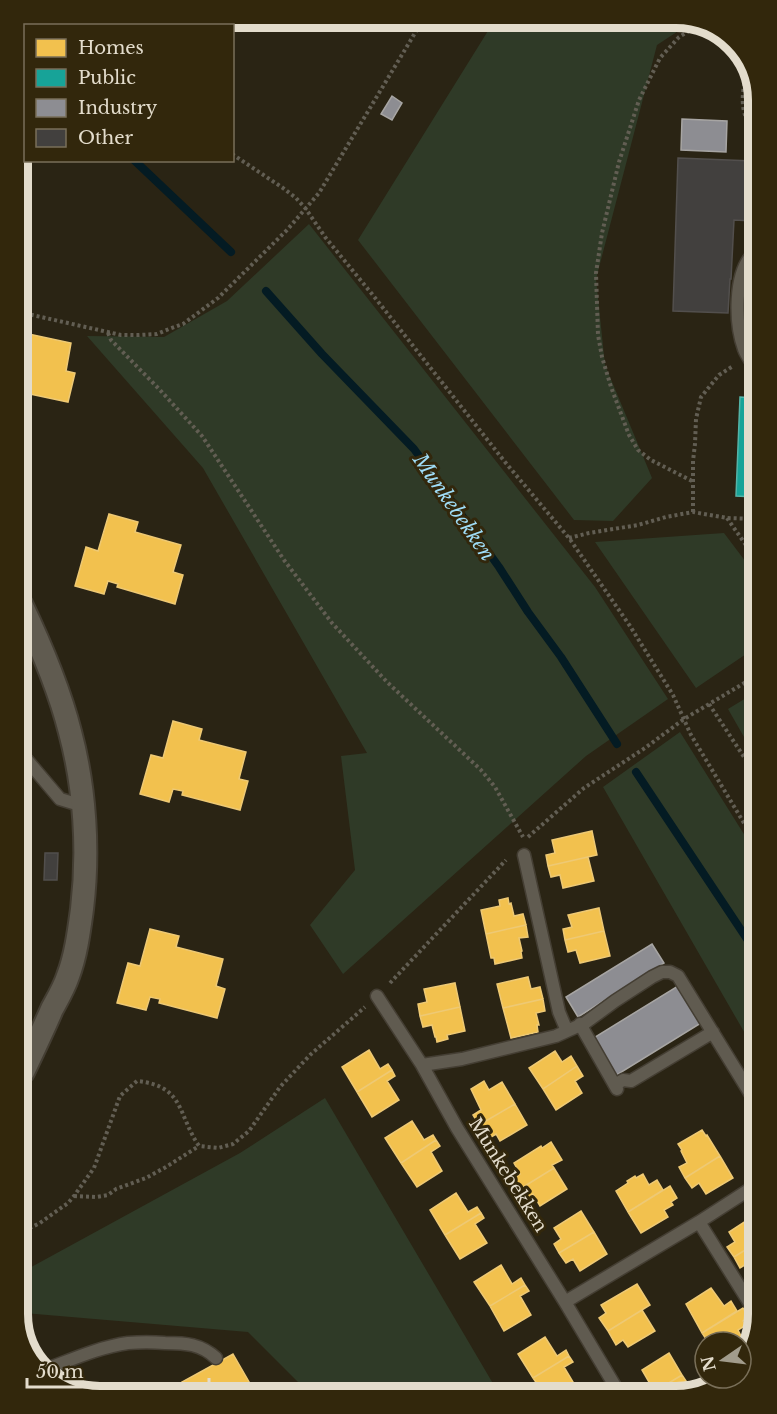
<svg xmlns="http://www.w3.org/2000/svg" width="777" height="1414" font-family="'Libre Baskerville',serif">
<rect width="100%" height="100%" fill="#2a2414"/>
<path fill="#2f3a27" d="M496,18H682L692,22L657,45L596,279L605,365L652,478L613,521L574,520L358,240Z
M309,224L595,587L668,699L586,756L343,974L310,925L355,870L341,756L367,753L203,468L87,336L164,337L227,301Z
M724,533L755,574V648L696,688L595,542Z
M756,692V758L728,709Z
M680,732L757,855L758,1056L603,787Z
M325,1098L498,1392L310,1394L248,1332L24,1313V1271L240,1153Z"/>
<path fill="#f2c14e" stroke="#eec974" stroke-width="1.5" d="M19,321L26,323L24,333L71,343L66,371L75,373L68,402L20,392Z
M109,514L138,522L135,532L181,545L173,572L183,575L175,604L117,587L118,584L108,581L104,594L75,586L86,547L98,551Z
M173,721L202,729L199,740L246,752L239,779L248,781L240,810L182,795L183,791L173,789L169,802L140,794L151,755L163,758Z
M592,831L597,855L548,866L546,855L555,853L552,840Z
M588,857L594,881L563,888L560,875L551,877L548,866Z
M508,898L509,904L511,903L514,916L523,914L526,925L486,934L481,910L500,906L499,900Z
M599,908L604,931L565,940L563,929L572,927L568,915Z
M526,925L528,937L519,938L522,951L521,952L522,958L495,964L494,958H491L486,934Z
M150,929L179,936L176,947L223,959L216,986L225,989L217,1018L159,1003L160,999L150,997L146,1010L117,1003L128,963L140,966Z
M604,931L610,956L580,963L576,950L568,952L565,940Z
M528,977L531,989L540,987L543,999L503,1008L497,984Z
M455,983L460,1007L420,1016L418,1004L427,1002L424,989Z
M543,999L545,1011L536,1013L539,1025H537L538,1032L511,1038L503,1008Z
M460,1007L465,1031L447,1035L448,1039L437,1042L436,1037H435L432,1025L423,1027L420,1016Z
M369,1050L380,1069L388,1064L392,1070L357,1092L342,1067Z
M555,1051L562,1062L571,1056L577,1066L543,1089L529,1068Z
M577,1066L583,1076L575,1081L582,1093L556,1110L543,1089Z
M392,1070L395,1076L387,1081L399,1100L372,1117L357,1092Z
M484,1081L489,1090L502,1082L515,1104L479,1125L473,1115L481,1110L471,1089Z
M515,1104L527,1125L500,1141L496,1134L488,1139L479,1125Z
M412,1121L424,1140L433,1135L436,1140L401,1163L385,1138Z
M702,1130L706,1136L707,1135L720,1156L685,1178L679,1167L687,1163L681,1151L682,1150L678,1144Z
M436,1140L440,1146L431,1152L442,1171L417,1187L401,1163Z
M551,1142L562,1160L552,1165L554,1168L520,1189L513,1179L520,1174L514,1163L541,1146L542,1148Z
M720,1156L733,1178L706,1194L699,1183L692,1188L685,1178Z
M554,1168L567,1189L540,1206L533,1194L525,1199L520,1189Z
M643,1174L649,1185L657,1180L663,1190L628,1212L616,1191L628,1183L627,1181L635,1176L636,1178Z
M670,1186L677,1198L671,1202L673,1205L664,1210L668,1217L641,1233L628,1212Z
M456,1193L468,1212L477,1207L481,1213L445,1235L430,1210Z
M581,1211L594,1232L559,1253L554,1244L561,1239L554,1228Z
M481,1213L484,1218L475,1224L487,1243L460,1259L445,1235Z
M755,1215L758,1220V1242L734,1257L727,1247L735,1242L729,1232Z
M594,1232L607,1254L580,1271L573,1259L566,1263L559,1253Z
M758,1242L759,1272L755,1274L748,1263L740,1268L734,1257Z
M501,1265L512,1284L521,1278L525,1285L490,1306L474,1282Z
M637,1284L650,1305L608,1331L599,1318L606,1313L601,1305Z
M525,1285L529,1291L520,1296L531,1315L504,1331L490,1306Z
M711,1288L724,1306L731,1301L737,1311L702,1333L686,1304Z
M743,1308L749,1317L743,1321L746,1325L738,1330L746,1346L741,1349V1342H708L702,1333Z
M642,1310L655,1331L628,1347L623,1340L616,1345L608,1331Z
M545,1337L557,1356L566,1350L569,1356L533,1378L518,1354Z
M669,1353L682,1375L657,1390H643L641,1387L649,1382L642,1370Z
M233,1354L256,1394L189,1395L182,1382Z
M569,1356L573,1362L564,1367L576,1387L570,1391H542L533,1378Z
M682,1375L692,1390H657Z"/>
<path fill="#17a398" stroke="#54b4a8" stroke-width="1.5" d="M740,397L754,398L755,497L736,496Z"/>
<path fill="#8d8d92" stroke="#a7a5a3" stroke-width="1.5" d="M392,96L402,103L392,120L381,114Z
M682,119L727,121L726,152L681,150Z
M652,944L664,963L578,1017L566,997Z
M678,986L701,1023L615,1076L592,1039Z"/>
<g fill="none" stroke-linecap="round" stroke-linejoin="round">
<path stroke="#041b23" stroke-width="8" d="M134,160L231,252
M266,291L322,354L414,449L499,567L528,612L561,657L617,744
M636,772L757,954"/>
</g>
<path fill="#42403e" stroke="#524f4d" stroke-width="1.5" d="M678,158L753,161V221L734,220L731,279H730L728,313L673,311Z
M45,853H58L57,880H44Z"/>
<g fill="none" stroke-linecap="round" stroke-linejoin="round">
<defs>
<path id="lane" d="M754,253C733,273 735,324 744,349C746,355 751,361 754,366
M21,753L60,799L83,806
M377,996L422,1065L457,1128L565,1302L618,1391
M580,1024L617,1089
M567,1031L585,1023L615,1001L652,977L662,972H670L678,976L758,1106
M422,1065L462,1059L556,1036L567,1031L559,1012L524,855
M615,1085L623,1080L631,1081L713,1032
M699,1222L759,1318
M565,1302L699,1222L758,1184
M44,1370C71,1360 99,1347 128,1343C140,1342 153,1342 165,1343C186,1343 201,1344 216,1358"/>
<path id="street" d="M21,604C40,644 59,688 70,732C85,788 89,851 82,909C79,931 76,955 68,976C64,988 58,998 52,1009C43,1030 33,1051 23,1072"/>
</defs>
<use href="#lane" stroke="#443e33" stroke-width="15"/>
<use href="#street" stroke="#443e33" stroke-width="26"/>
<path stroke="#625e53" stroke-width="4" stroke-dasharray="3 3" stroke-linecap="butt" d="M750,66C744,79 740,100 745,115C746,119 750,124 753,128
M232,154L283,188L296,198L306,209L325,237L372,294L505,462L569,538L630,626L673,695L691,735L756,843
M19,312L121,335H139L157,334L169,329L183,324L218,298L287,230L319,193L424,18
M108,333L111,340L160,390L202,436L284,560L332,623L387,682L481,770L495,787L523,837
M692,481L651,460L638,450L629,435L611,387L602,357L598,335L596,273L602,233L619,162L639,100L660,58L679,37L699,25
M693,512V461L695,444L696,419L701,397L719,375L733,366
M727,518L755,558
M569,538L589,533L638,525L666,517L693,512L727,518L755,519
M709,704L756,775
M528,837L584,788L645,748L684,719L756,676
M390,983L506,860
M74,1196L96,1197L108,1195L116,1189L146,1178L166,1167L199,1146
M24,1231L40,1223L68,1203L74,1196L94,1168L120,1096L137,1081C185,1086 177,1114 199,1146L218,1148L233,1144L249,1131L280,1087L310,1055L365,1007"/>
<use href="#lane" stroke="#605b50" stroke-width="12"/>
<use href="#street" stroke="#605b50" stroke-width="22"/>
</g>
<g text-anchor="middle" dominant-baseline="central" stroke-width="6" stroke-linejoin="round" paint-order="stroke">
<g font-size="18" fill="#e3dccc" stroke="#32270c">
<text transform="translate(508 1175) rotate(58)">Munkebekken</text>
</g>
<g font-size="20" font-style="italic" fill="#9fdcf6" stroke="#32270c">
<text transform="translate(454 507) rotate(55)">Munkebekken</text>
</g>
</g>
<path d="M0 0H777V1414H0ZM100 28H676A72 72 0 0 1 748 100V1314A72 72 0 0 1 676 1386H100A72 72 0 0 1 28 1314V100A72 72 0 0 1 100 28Z" fill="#32270c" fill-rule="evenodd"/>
<path fill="none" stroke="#e3dccc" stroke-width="8" d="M100 28H676A72 72 0 0 1 748 100V1314A72 72 0 0 1 676 1386H100A72 72 0 0 1 28 1314V100A72 72 0 0 1 100 28Z"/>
<rect x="24" y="24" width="210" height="138" fill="#32270c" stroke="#796f59" stroke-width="1.5"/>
<rect x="36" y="39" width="30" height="18" fill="#f2c14e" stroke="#796f59" stroke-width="1.5"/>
<text x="78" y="54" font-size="18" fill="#e3dccc">Homes</text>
<rect x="36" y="69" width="30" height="18" fill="#17a398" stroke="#796f59" stroke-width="1.5"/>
<text x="78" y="84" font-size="18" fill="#e3dccc">Public</text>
<rect x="36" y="99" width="30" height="18" fill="#8d8d92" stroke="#796f59" stroke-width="1.5"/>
<text x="78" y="114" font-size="18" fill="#e3dccc">Industry</text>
<rect x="36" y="129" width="30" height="18" fill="#42403e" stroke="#796f59" stroke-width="1.5"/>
<text x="78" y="144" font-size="18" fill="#e3dccc">Other</text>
<g transform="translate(723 1360) rotate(256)"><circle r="28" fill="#32270c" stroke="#796f59" stroke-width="1.5"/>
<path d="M0-4.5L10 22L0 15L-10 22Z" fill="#a29c8c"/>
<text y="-9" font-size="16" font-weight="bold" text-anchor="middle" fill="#e3dccc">N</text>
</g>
<path d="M27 1378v9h182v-9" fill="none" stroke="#e3dccc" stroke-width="3"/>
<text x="36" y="1378" font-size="18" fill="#e3dccc" stroke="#32270c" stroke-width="4.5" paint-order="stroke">50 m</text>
</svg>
